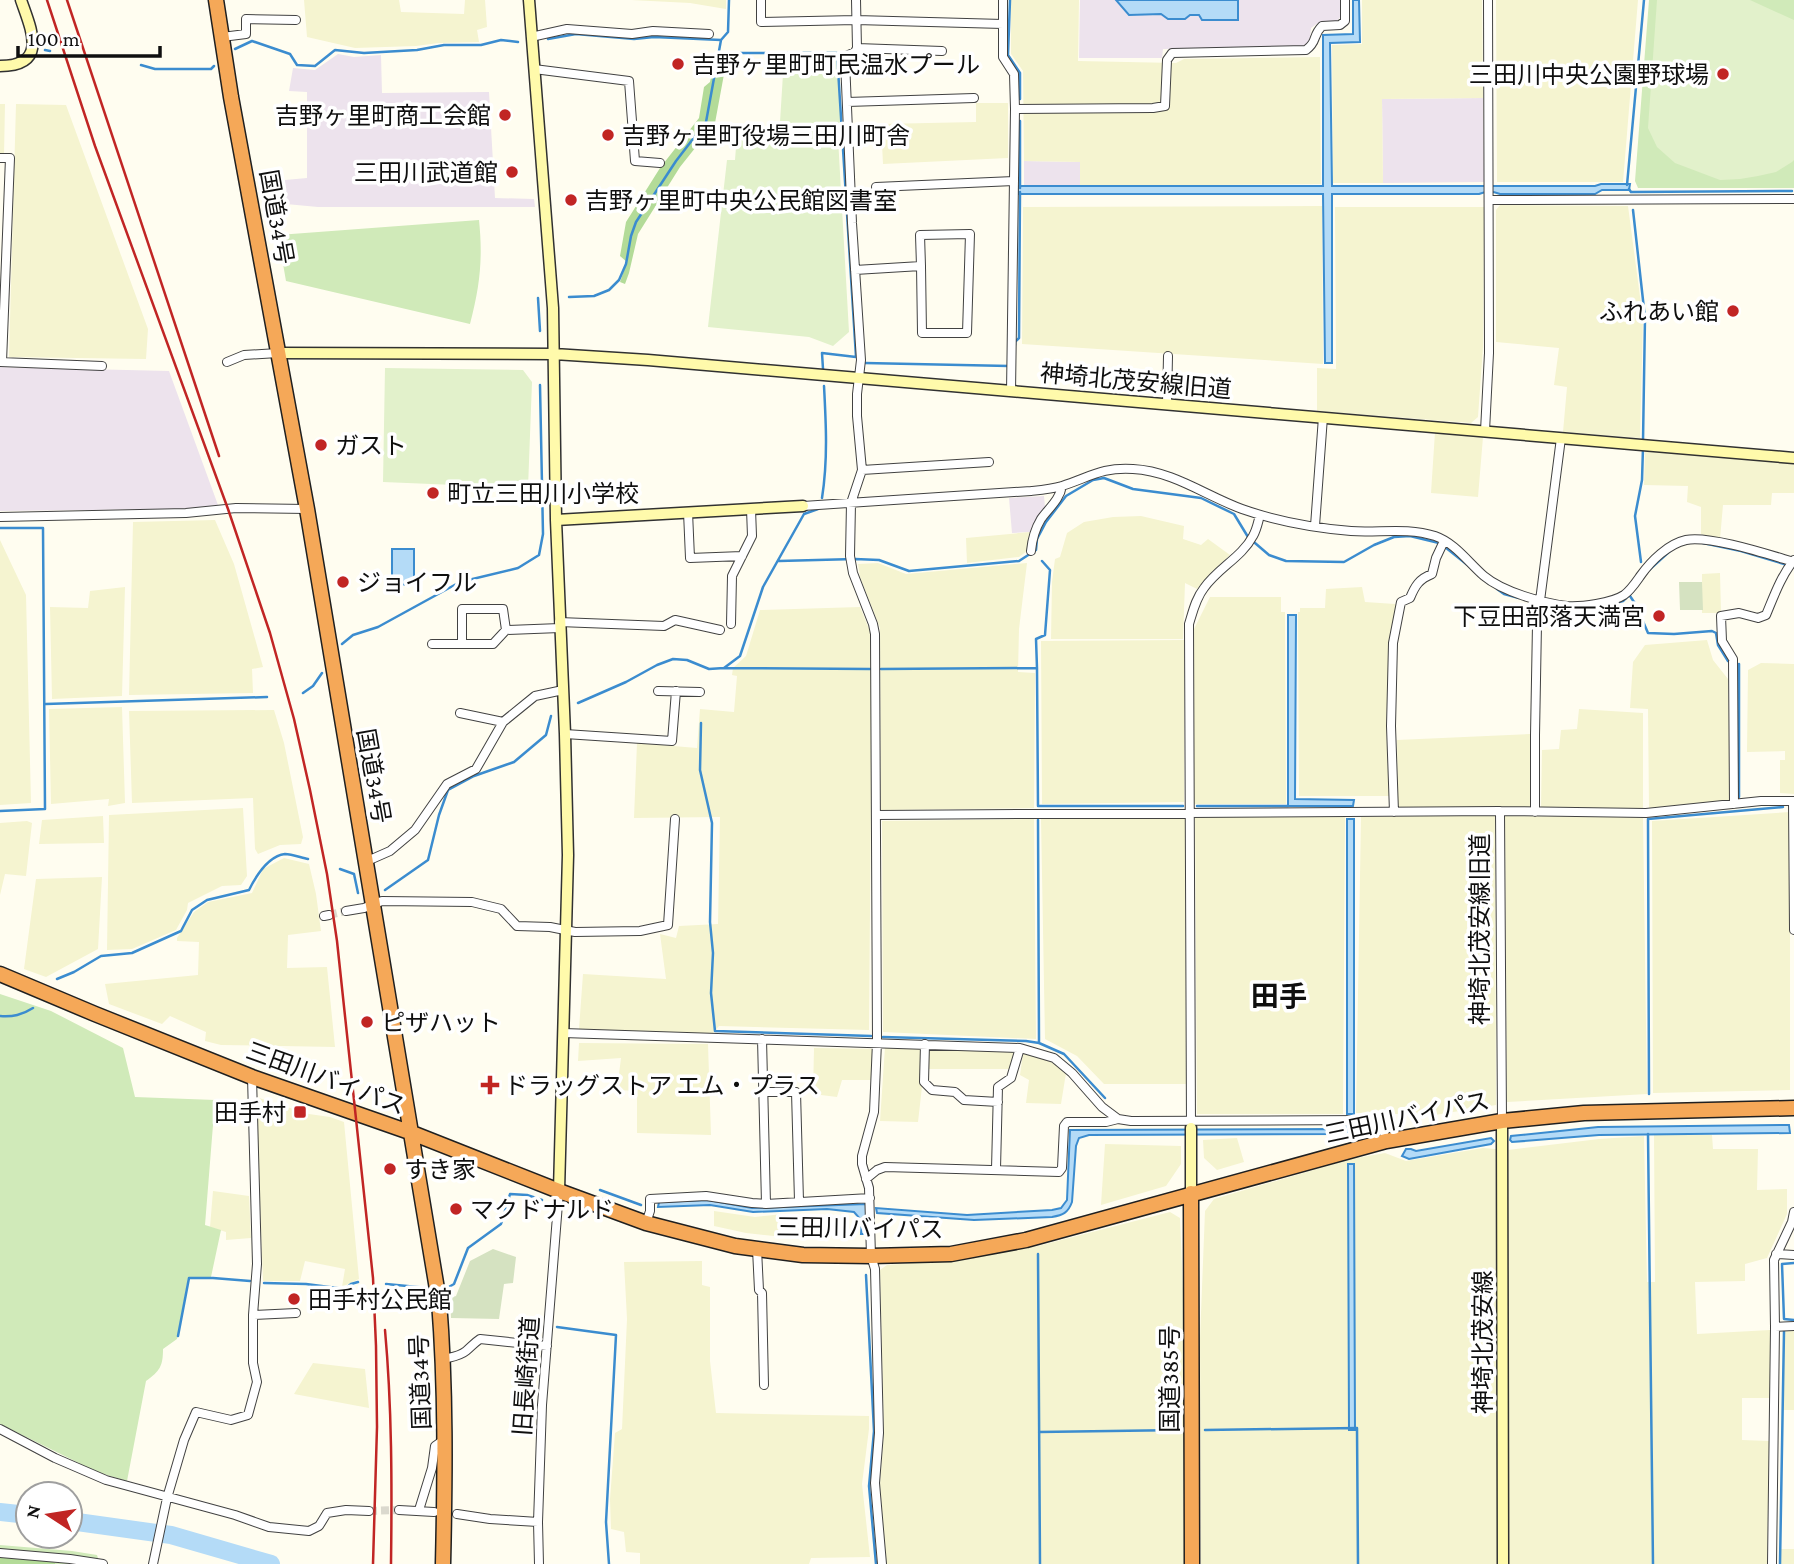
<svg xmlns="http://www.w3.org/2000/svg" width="1794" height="1564" font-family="'Crimson Pro','Noto Sans JP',serif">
<rect width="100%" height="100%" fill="#fffdf0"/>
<path fill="#ede3ed" d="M1080,0H1343V14L1336,22L1318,23L1311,28L1310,39L1303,47L1163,49L1162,58H1079Z
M338,54L354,57L381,55L382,93L489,92L495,198L534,199L535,207H318L286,204L285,180L307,178V92L289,91L293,68L315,70Z
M1483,98L1484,182L1383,183L1382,99Z
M1024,161L1081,162L1080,186L1024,185Z
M0,367L169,371L218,505L181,509L0,511Z
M1044,496L1045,507L1030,532L1012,533L1009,498Z"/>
<path fill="#f5f4d0" d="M304,0H399L401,12L464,14L465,0H485L487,27L477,30L479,42L439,43L416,46L355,48L307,37Z
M631,0H726V9L690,3Z
M1011,0H1079L1078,61L1176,63L1184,59L1320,57L1321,184L1080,186V162L1024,161L1023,71L1011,54Z
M1362,0H1482L1483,98L1382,99L1383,183H1333L1332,45L1362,44Z
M1496,0H1638L1623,182H1497Z
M976,103H1008V158L883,164L881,124L976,122Z
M0,104H5L4,156H0Z
M16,104L66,105L148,329L146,359L9,357Z
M1500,205L1628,206L1643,319L1640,438L1563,432L1567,387L1554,385L1559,348L1496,342V210Z
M1322,206L1323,364L1022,344L1023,207Z
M1335,207H1484L1483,347L1478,417L1471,423L1317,411V368L1336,369Z
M1435,432L1483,437L1478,497L1431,493Z
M1645,451L1794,463V493H1772L1771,505H1723L1720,539L1701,534V507L1687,502L1688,486L1644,485Z
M1141,516L1184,526L1183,539L1201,545L1208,539L1230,555L1213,571L1197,589L1185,583L1183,639H1051L1052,582L1055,559L1060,557L1067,533L1084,522L1113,517Z
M215,520L234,564L263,667L252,669L253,693L129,695L133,522Z
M1030,532L1027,551L1019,557L967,563L966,538Z
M0,540L26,595L31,803L0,805Z
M878,563L906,574L1027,563L1019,629L1018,672L1035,673L1034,808L881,810L880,628L860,577L858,564Z
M1720,573L1721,613H1702V574Z
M125,587L122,696L52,699L50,607L88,608L90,591Z
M1362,587L1365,602L1395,604L1398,608L1390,644L1386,724L1389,796H1299L1298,612H1300V608H1325L1326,589Z
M1210,597H1281V612H1285L1286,804H1194L1193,631Z
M860,607L870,631L872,673L869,1030L719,1026L712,1034L579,1029L583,974L666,979L660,934L676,938L679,926L718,924L720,817L634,818L637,743L697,748L700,709L734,712L737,676L732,675L733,668L746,656L760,610Z
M1184,640V802L1042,804L1041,641Z
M1707,640L1713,660L1728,679L1730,800L1649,808L1648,709L1630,708L1633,662L1645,645Z
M1761,663L1794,664V794L1780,793V760H1785V751L1747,752L1748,670Z
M122,707L125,803L108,806L109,799L51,804L49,709Z
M1579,709L1643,713V809L1541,807L1542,750L1559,749L1561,730L1577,729Z
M274,710L284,743L303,837L301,844L280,845L258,854L255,849L253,798L132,803L129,711Z
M1530,734L1531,808L1398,807L1397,740Z
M243,808L247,876L241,885L222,886L188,903L187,910L176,930L132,949L107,950L109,815Z
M1790,812V1090L1653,1093L1652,821Z
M1495,815L1496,1105L1435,1115L1356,1113L1361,817Z
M103,816L104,843L39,844L42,820Z
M1505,816L1643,817L1647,1094L1507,1102Z
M1185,817L1186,1084H1104L1077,1056L1045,1039L1041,819Z
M1195,817H1345L1343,1114H1197Z
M1034,819L1036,1039L883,1032L882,821Z
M27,821L32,823L26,876L5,874L0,895V823Z
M284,858L309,864L316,894L321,931L288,935L287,968L327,967L335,1047L221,1045L205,1041L206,1032L170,1016L162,1024L109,1004L105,984L198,975L199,942L177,941V938L194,912L208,902L252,893L263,869Z
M102,877L98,949L46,977L24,969L36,879Z
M579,1043L708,1044L711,1135L637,1133V1091L617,1090L621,1058L578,1061Z
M885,1047L1015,1052L1011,1069H924L918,1122L880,1121Z
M814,1048L873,1049L872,1080H842L837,1097L813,1094Z
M1023,1053L1049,1060L1066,1073L1061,1104L1026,1103L1029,1080L1020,1075Z
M256,1097L309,1114L330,1117L344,1122L359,1279L342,1287L345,1269L305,1261L300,1281H263Z
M1654,1135H1712L1713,1149H1758L1757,1190L1787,1189V1214L1767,1258L1745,1264V1281L1695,1282L1697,1334L1770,1330V1398H1742V1440L1769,1441L1767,1564H1201L1200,1339L1205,1211L1214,1199L1351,1159L1385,1153L1406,1161L1483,1148L1508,1150L1599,1139L1644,1136L1647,1282H1655Z
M1237,1138L1244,1162L1217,1170L1204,1158L1203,1140Z
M1105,1144L1181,1146V1164L1166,1186L1101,1205Z
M213,1191L249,1196L251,1238L226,1240V1232L210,1227Z
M714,1211L755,1217L783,1214V1237L746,1233L714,1226Z
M1170,1212L1180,1218L1185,1339L1186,1549L1185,1564H886L880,1484L884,1432L880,1270L887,1265L964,1259L1038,1246Z
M702,1261V1285L710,1287V1361L716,1413L869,1416V1429L862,1484L870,1557L811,1558L809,1564H640V1553L626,1552L624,1532L611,1529L610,1499L615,1433L622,1429L627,1319L624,1262Z
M1784,1330H1794V1410H1783Z
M313,1363L365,1369L369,1408L294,1394Z
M1780,1549H1794V1564H1780Z"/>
<path fill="#d0eab9" d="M1649,0H1794V188H1638L1635,181Z
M479,220C483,258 480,286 470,324L286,281L278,235Z
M0,994L51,1011L123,1048L135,1097L215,1100L205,1225L221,1230L211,1277L188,1278L177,1339L163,1349C163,1366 160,1371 146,1381L127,1481L97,1472L0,1424Z
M0,1545L72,1551L97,1555L100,1564H0Z"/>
<path fill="#b3db98" d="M715,55L727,58L715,123L680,167L638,234L629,273L625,284L620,282L627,262L620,256L626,222L660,168L699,118L704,87L710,82Z
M0,1557L50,1561L55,1563V1564H0Z"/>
<path fill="#d5e2c1" d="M1679,582H1702L1703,610H1680Z
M493,1249L516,1257L513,1283L504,1284L499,1319L451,1318L450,1298L456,1296L470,1261Z"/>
<path fill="#e2f1cb" d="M1657,0H1750L1794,20V160L1792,162L1776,172L1758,176L1740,179L1720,180L1675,163L1657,147L1648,128Z
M784,58H837L842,137L838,138L849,332L833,346L809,337L708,327L727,160H735L737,134L779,138Z
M385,368L523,370L532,382L528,488L383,482Z"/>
<path fill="#b4dbf7" stroke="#3b8ccf" stroke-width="2" d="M1116,0H1238V20H1202L1199,15H1190L1185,19H1168L1161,14L1129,15Z
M1353,0H1359L1360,42L1330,43L1332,186H1595L1601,184H1630L1629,190H1602L1595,194H1500C1492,191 1487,191 1479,194H1332V363H1325L1323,194H1018V186H1323V35L1353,34Z
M392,549H414V585L392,584Z
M1288,615H1296L1295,799L1354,800L1353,806H1288Z
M1347,819H1354V1114H1347Z
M1342,1124H1356L1357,1128H1371L1367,1134L1345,1139V1136H1342Z
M1789,1125L1790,1133L1599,1135L1512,1142L1510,1140L1511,1136L1598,1127Z
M1339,1129V1134L1089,1135L1079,1138L1076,1146L1072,1202C1068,1213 1063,1215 1052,1217L974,1220L877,1213L876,1208L967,1215L1052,1210L1061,1208L1067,1200L1070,1130Z
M1491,1138L1494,1141L1491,1144L1409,1159L1402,1156L1406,1149H1411L1416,1151Z
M1348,1164H1354L1355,1430H1349Z
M708,1200L752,1208L867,1204V1234H861L862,1221L854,1212L827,1209L753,1212L710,1205L658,1207L659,1202Z"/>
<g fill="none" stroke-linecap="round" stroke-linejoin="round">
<path stroke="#3b8ccf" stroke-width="2.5" d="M1010,0L1008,55L1020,73V99
M548,39L576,34L634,39L654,37L721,40
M235,49L252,41L290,54L297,65L315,66L335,50L364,53L417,50L444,45H481L501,40L518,42
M45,50L50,51
M720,53H837L856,357L822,353L823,369
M141,65L155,69H211L214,66
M1627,185L1644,0
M1020,188V121
M1629,189L1631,192L1792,191
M1633,210L1645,318L1643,441
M569,297L594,296L609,290L619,280L626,264L631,236L636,222L676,161L706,122L721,40L728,32L729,0
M538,298L540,331
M1015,345V342L1019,338L1020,192
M865,363L1009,366
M822,498C828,460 826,423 824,386
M0,528H43L45,809L0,811
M1703,543L1741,551L1794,567
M1445,547L1470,567
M779,561L855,559L879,560L909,571L1019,561L1036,550L1037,539L1046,522L1066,496L1093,480L1104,478L1133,489L1201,498L1234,514L1248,537L1269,555L1286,561L1344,562L1374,545L1394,537L1410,536L1439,543
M1641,562L1635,516L1642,480L1643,448
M1649,570L1670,551
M1497,589L1504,594L1519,598
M1630,596L1636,605L1648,633L1674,634L1712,631L1716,633L1718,645L1728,661
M1615,603L1623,601L1632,592
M342,644L353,635L378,627L460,582L518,568L539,555L543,534L540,385
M1739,664V797
M724,668L870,669
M1037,668L1036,639L1045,635L1050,570L1042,561
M881,669L1037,668L1038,806H1183
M303,693L313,686L322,673
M578,703L626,682L657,665L673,659L687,660L709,669L724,668L740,656L763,587L804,514L818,509
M46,704L267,697
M701,723L700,770L712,823L710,922L713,953L711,993L715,1031L871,1036
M1197,806H1288
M1038,820L1039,1043
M340,869L354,874L358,893
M385,890L428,860L439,815L448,790L474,776L514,762L546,735L551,716
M57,979L74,972L101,956L132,953L181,931L192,910L207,900L249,890C256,876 268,856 285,854C292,854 302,858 308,859
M0,1016C13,1017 22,1015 33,1008
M883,1037L1026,1041L1039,1043L1064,1054L1105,1098
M1649,1094L1648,819L1783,807
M1648,1134L1653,1564
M600,1190L641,1205
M1038,1254L1040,1564
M1794,1263L1782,1264L1784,1319L1794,1320
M866,1275L874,1431L869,1486L876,1564
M264,1283L306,1284L345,1289L351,1284L358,1282
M386,1284L428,1288
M447,1288L454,1284L468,1248L501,1224L510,1194L527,1195L542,1200
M557,1327L616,1335L606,1522L609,1564
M178,1336L189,1278H213L250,1281
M1205,1430L1357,1428L1358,1564
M1039,1432L1182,1430
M1780,1564L1784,1331"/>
<path stroke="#b4dbf7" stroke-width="18" d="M0,1512L28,1515
M70,1521L171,1535L271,1564"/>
<path stroke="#dbd9ce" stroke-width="8" stroke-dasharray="8 4" stroke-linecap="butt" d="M329,915L346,911
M369,1511L399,1510"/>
<defs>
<path id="street" d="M761,0V22L856,20L1003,24
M856,0L857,48L855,52L846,56L845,61L852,223L861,360L857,394V416L862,470L851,503L850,556L853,573L873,624L875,634L877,1042L874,1112L862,1156V1164L869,1188L871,1256L875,1269L879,1433L875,1483L882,1564
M1003,0V57L1014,74L1015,109L1011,392
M222,37L246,34V19L296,20
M531,37L567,29L632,34L653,31L709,34
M857,48L942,51
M534,69L629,81L635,161L660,163
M847,102L974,98
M1015,109L1153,108L1165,106L1167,60L1172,53L1306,50C1318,41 1312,36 1322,26L1340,25L1345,21V0
M0,158H10L2,362
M876,187L1014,181
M1489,200L1794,199
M855,270L921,266L920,235L970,234L967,333H922L921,266
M0,362L102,366
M227,362L244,355L278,353
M1167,404L1168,356
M1485,431L1489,353L1488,0
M862,470L989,462
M803,506L1031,491C1041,490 1052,489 1062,486C1090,477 1102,467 1133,469C1173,471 1206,496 1242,509C1276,521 1315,528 1351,531C1379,533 1407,527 1435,536C1455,543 1468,562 1484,576C1503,592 1543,603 1567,606C1581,607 1612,603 1624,595C1631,590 1636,582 1641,575C1651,561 1668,544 1686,540C1709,535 1770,555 1794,562
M688,512L690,558L742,556
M0,517L186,513L236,508L307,509
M1315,526L1323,417
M1031,551C1032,540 1035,529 1041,519C1049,508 1060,499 1062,486
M559,622L664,626L675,620L720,630
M731,624L732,576L752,536L751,509
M432,644H493L506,630L560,628
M462,644V609H503L506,630
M658,691L700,692
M460,713L503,722L535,696L563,690
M565,734L672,741L676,691
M1793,801L1794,930
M1734,804L1733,659L1722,641L1721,616L1739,613L1758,618L1766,615C1774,596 1781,576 1794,560
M1500,811L1502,1121
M1394,812L1391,726L1393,643L1401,602L1410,598C1415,586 1419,579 1432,574L1436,558L1444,541
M1535,812V735L1537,624L1561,438
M876,815L1500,811L1646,813L1761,801H1794
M365,862L390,851L415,830L447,784L476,769L503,722
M346,911L364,908L382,901L472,902L501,909L517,926L550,927L575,932L640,931L668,925L675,819
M324,916L329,915
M563,1033L1020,1048L1054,1058L1072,1073L1102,1107L1118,1119
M762,1039L766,1204
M925,1044L924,1082L932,1090L955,1092L964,1100L998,1102
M763,1092H796L799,1201
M1191,1128L1189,624C1193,611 1196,598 1204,588C1218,568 1242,557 1253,536C1257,529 1258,522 1260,515
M996,1169L998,1087L1011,1078L1020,1048
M866,1179L877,1170L885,1167L1059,1172L1062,1168L1064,1126L1067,1122H1106L1118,1119L1131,1121L1368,1120C1380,1121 1384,1130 1386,1141
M646,1223L650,1211V1199L706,1196L752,1203L766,1204L870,1198
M757,1249L759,1290L762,1293L764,1385
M1776,1254L1794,1255
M253,1315L296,1313
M1775,1327L1794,1326
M444,1359C452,1357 460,1356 466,1351C471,1347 474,1343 480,1339L547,1346
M0,1429L55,1458L106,1480L235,1515L269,1527L309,1531L319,1526L327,1513L346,1510L369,1511
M399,1510L434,1512
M419,1510L432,1468L435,1446L445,1439
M457,1514L490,1519L538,1522
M0,1553L70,1559L103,1564
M153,1564L167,1498L184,1440L196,1412L231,1420L248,1415L257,1382L253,1363V1315L257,1264L252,1077
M539,1564L538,1522L542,1405L559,1191
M1772,1564L1775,1327L1774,1260L1792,1222L1794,1212"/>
<path id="secondary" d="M529,0L553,308L556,520L565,734L568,855L559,1191
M0,66C49,66 31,29 21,0
M278,353L554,354L648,360L1794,458
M556,520L803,506
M1502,1121L1503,1564
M1191,1193V1128"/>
<path id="highway" d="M216,0L231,97L307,509L439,1301C446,1389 445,1476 443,1564
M0,974L95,1014L252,1077L412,1133L559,1191L646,1223L735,1246L803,1255L871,1256L951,1254L1026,1240L1386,1141L1502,1121L1584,1113L1794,1108
M1191,1193L1192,1564"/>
</defs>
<use href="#street" stroke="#424242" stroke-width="10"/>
<use href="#secondary" stroke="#313131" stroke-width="13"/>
<use href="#highway" stroke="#202020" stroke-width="17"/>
<use href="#street" stroke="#fff" stroke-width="8"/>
<use href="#secondary" stroke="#fffaab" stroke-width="10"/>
<use href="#highway" stroke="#f5a858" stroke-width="14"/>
<path stroke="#c12524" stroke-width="2.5" d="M47,0L95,146L228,509L270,633L294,719L310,790L327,874L337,941L373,1278L376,1346L377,1427L373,1564
M67,0L219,456
M385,1330C392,1407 392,1486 391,1564"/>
</g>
<g fill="#c12524" stroke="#fff" stroke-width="2.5">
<circle cx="678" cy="64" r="7"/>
<circle cx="1723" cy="74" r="7"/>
<circle cx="505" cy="115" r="7"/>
<circle cx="608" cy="135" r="7"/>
<circle cx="512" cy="172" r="7"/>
<circle cx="571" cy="200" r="7"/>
<circle cx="1733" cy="311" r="7"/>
<circle cx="321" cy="445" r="7"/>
<circle cx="433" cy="493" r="7"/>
<circle cx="343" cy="582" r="7"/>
<circle cx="1659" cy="616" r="7"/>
<circle cx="367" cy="1022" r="7"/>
<path d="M486.5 1074.5h7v7h7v7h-7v7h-7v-7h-7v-7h7z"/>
<rect x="293" y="1105" width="14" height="14" rx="3.5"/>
<circle cx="390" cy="1169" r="7"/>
<circle cx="456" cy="1209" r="7"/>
<circle cx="294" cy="1299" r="7"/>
</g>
<g text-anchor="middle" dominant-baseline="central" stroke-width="7" stroke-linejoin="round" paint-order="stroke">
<g font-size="24" fill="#0f0f0f" stroke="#fff" text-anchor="start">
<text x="692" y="64">吉野ヶ里町町民温水プール</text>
<text x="1709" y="74" text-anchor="end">三田川中央公園野球場</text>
<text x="491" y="115" text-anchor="end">吉野ヶ里町商工会館</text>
<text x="622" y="135">吉野ヶ里町役場三田川町舎</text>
<text x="498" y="172" text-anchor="end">三田川武道館</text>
<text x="585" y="200">吉野ヶ里町中央公民館図書室</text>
<text x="1719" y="311" text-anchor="end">ふれあい館</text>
<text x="335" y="445">ガスト</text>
<text x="447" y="493">町立三田川小学校</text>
<text x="357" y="582">ジョイフル</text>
<text x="1645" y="616" text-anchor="end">下豆田部落天満宮</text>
<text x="381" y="1022">ピザハット</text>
<text x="504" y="1085">ドラッグストア エム・プラス</text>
<text x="286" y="1112" text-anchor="end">田手村</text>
<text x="404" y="1169">すき家</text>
<text x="470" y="1209">マクドナルド</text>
<text x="308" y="1299">田手村公民館</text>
</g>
<g font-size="24" fill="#0f0f0f" stroke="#fff">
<text transform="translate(277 217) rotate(80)">国道34号</text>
<text transform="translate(1136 381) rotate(5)">神埼北茂安線旧道</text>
<text transform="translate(374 776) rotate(80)">国道34号</text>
<text transform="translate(1479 929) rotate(-90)">神埼北茂安線旧道</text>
<text transform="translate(326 1078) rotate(20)">三田川バイパス</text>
<text transform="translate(1407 1117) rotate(-12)">三田川バイパス</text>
<text transform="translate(860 1228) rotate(1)">三田川バイパス</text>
<text transform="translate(1482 1342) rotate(-90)">神埼北茂安線</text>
<text transform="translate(526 1376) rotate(-86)">旧長崎街道</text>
<text transform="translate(1169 1379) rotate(-90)">国道385号</text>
<text transform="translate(420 1382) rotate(-92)">国道34号</text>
</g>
<g font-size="28" font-weight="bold" fill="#0f0f0f" stroke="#fff">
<text x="1279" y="996">田手</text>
</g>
</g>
<g transform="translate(49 1515) rotate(282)"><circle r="33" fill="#ffffff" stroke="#9f9f9f" stroke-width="2"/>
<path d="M0-5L12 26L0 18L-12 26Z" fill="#c12524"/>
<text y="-10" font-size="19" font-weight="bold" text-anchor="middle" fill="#0f0f0f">N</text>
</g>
<path d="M18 46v10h142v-10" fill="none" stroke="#0f0f0f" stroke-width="3.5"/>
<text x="28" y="46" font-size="21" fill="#0f0f0f" stroke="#ffffff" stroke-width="5" paint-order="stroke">100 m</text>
</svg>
